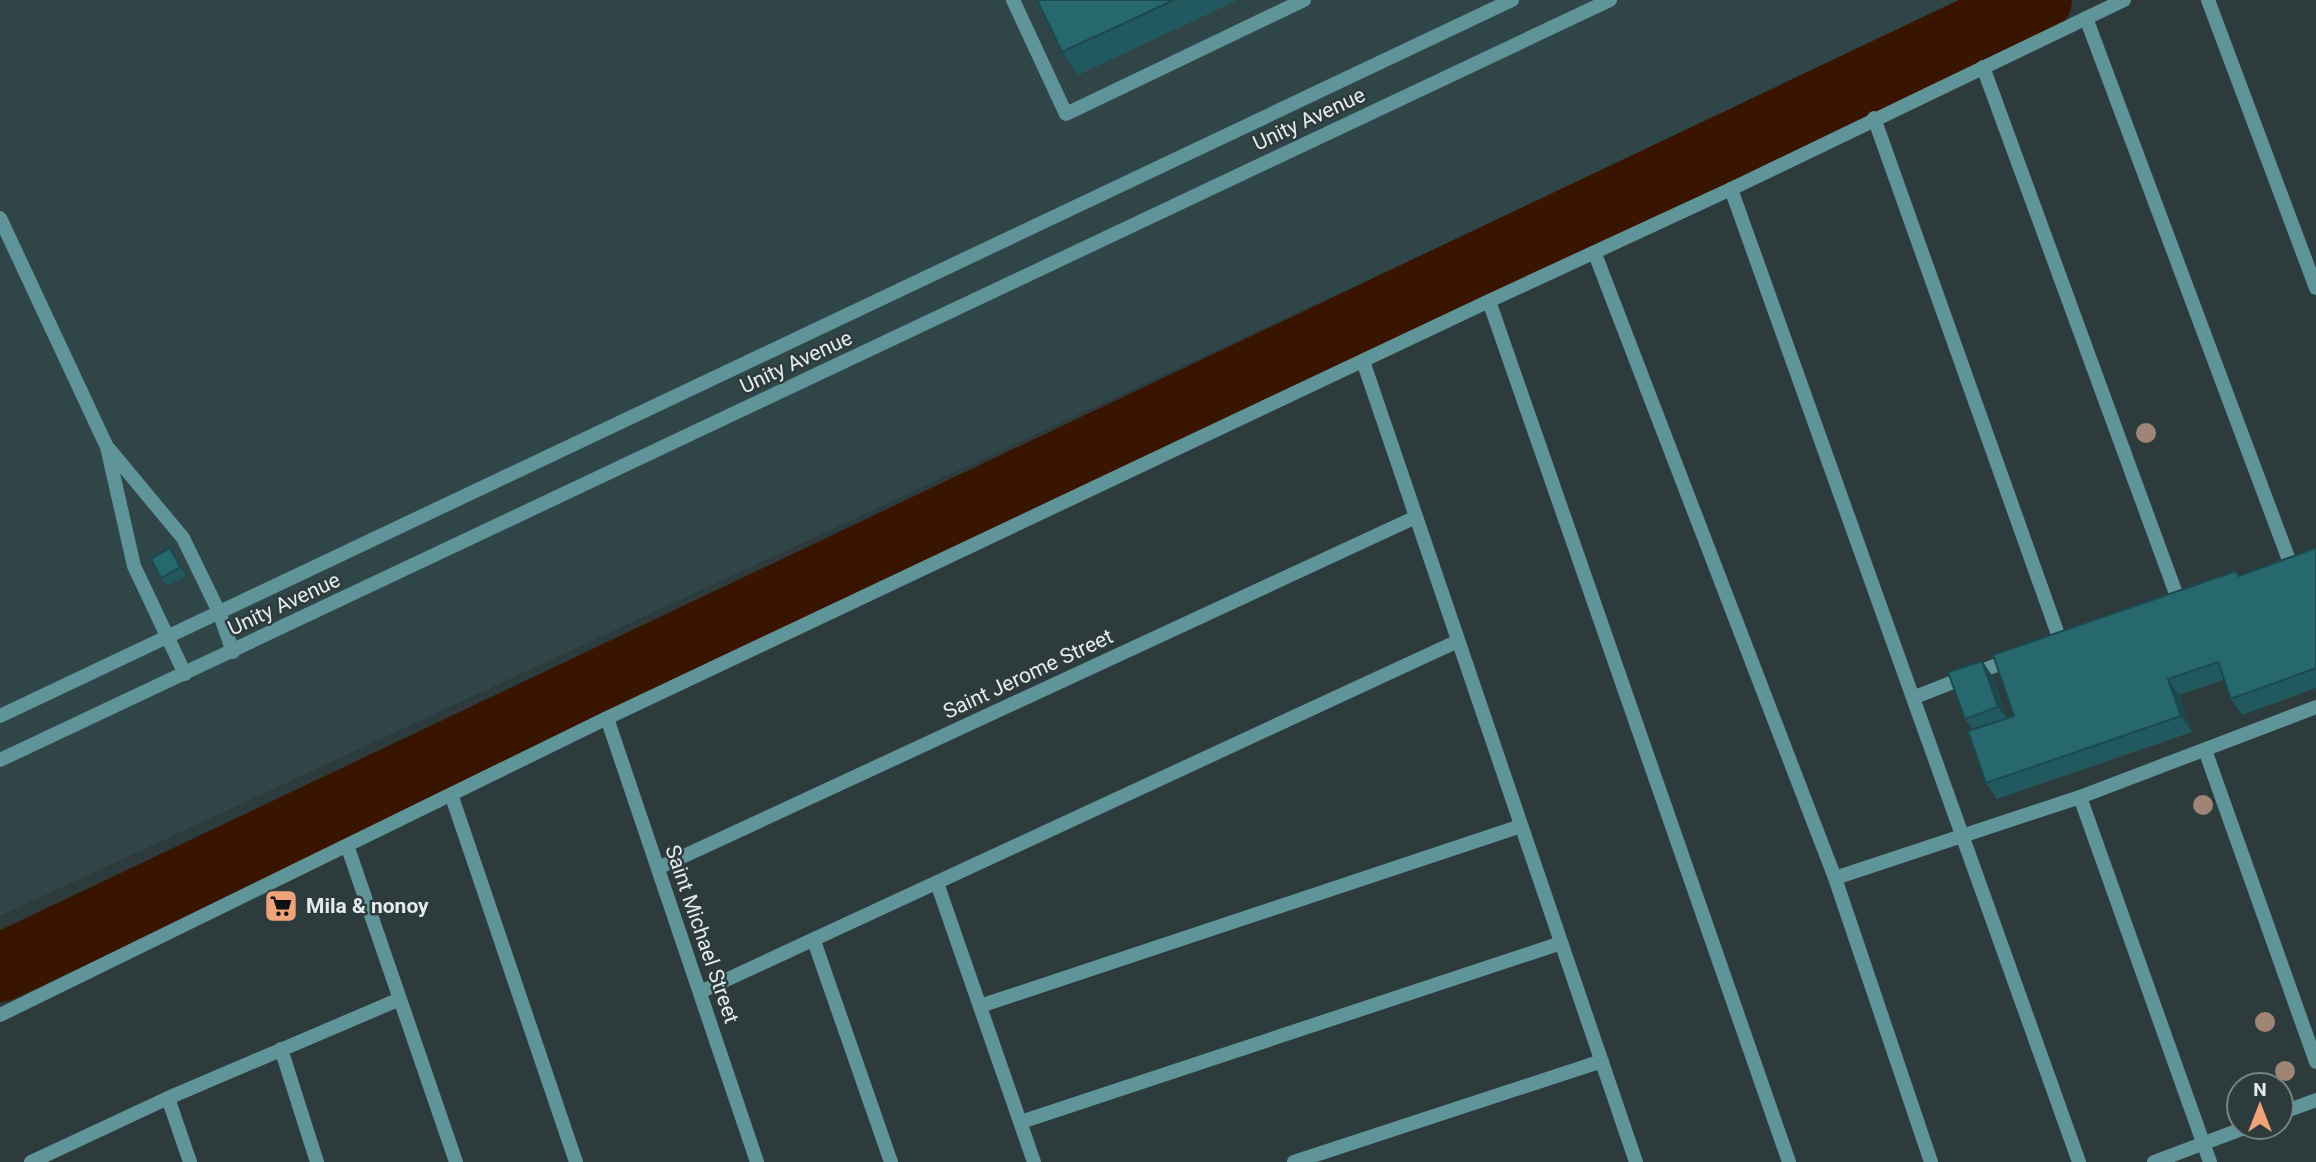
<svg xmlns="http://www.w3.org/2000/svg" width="2316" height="1162" font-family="Roboto,sans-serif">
<rect width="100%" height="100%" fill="#2e3b3c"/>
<path fill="#2f4547" d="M0,0H1970L0,916Z"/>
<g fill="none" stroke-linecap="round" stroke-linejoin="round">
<path stroke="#391500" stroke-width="68" d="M0,968L2038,0"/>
<path stroke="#5f9499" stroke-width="14" d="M1013,0L1066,114L1304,0
M2208,0L2316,288
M2086,18L2289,560
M1983,67L2178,599
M1874,118L2060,640
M1731,189L2079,1162
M0,218L107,447L134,566L185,674
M109,449L183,538L219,612L233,652
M1915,697L2012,659
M2205,750L2316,1062
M2080,797L2210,1162"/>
<path stroke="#5f9499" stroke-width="14" d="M1595,254L1835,878L1931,1162
M1489,301L1789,1162
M1363,361L1636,1162
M607,718L757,1162
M452,797L576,1162
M348,848L456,1162
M658,868L1416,517
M1835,878L2080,797L2316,707
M937,883L1034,1162
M814,941L891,1162
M700,992L1458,641
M980,1006L1521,826
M0,1015L607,718L1489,301L1731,189L2124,0
M281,1049L317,1162
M168,1098L190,1162
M2281,1113L2316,1100
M1021,1122L1561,943
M31,1162L168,1098L400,999
M1294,1162L1602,1061
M2154,1162L2247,1127"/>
<path stroke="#5f9499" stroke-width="14" d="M0,716L1512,0
M0,760L1610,0"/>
</g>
<g fill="#9f8575">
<circle cx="2146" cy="433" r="10"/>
<circle cx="2203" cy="805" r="10"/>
<circle cx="2265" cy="1022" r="10"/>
<circle cx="2285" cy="1071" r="10"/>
</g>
<path fill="#22595f" d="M1037,0H1238L1078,75L1062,52Z
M170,548L176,556L186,576L167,586L161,578Z
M2316,548V688L2242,715L2231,699L2224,680L2179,695L2192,732L1997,799L1986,783L1973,730L1965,719L1982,661L1993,677L2007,718L2014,716L2236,571L2240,576Z"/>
<path fill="#1b494d" d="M170,548L176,556L186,576L180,567Z
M1982,661L1993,677L2009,723L1998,707Z
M2168,679L2179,695L2192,732L2181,716Z"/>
<path fill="#27686e" stroke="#1b494d" stroke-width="2" d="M1037,0H1174L1062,52Z
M170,548L180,567L161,578L151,559Z
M2316,548V668L2231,699L2218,662L2168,679L2181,716L1986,783L1968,731L2014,716L1993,655L2236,571L2239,576Z
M1982,661L1998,707L1965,719L1948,672Z"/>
<defs>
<symbol id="supermarket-square" viewBox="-11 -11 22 22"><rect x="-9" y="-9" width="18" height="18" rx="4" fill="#f0a278" stroke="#2e3b3c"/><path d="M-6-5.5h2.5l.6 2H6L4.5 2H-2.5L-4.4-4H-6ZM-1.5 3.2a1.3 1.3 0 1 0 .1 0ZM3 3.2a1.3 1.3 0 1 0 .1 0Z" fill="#111"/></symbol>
</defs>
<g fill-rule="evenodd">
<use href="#supermarket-square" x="262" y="887" width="38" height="38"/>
</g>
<g text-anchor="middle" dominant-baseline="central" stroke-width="5" stroke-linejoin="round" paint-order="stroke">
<g font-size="21" fill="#e4eced" stroke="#2e3b3c">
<text transform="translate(1309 119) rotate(-25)">Unity Avenue</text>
<text transform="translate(796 362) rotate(-25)">Unity Avenue</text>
<text transform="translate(284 604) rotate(-25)">Unity Avenue</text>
<text transform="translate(1028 674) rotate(-25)">Saint Jerome Street</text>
<text transform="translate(702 934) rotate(71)">Saint Michael Street</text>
</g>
<g font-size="21" font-weight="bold" fill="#e4eced" stroke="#2e3b3c" text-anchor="start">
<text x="306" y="906">Mila &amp; nonoy</text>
</g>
</g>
<g transform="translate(2260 1106)"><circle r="33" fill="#2e3b3c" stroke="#778283" stroke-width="2"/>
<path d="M0-5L12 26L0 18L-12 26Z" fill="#f0a278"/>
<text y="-10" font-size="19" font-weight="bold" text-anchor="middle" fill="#e4eced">N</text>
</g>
</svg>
